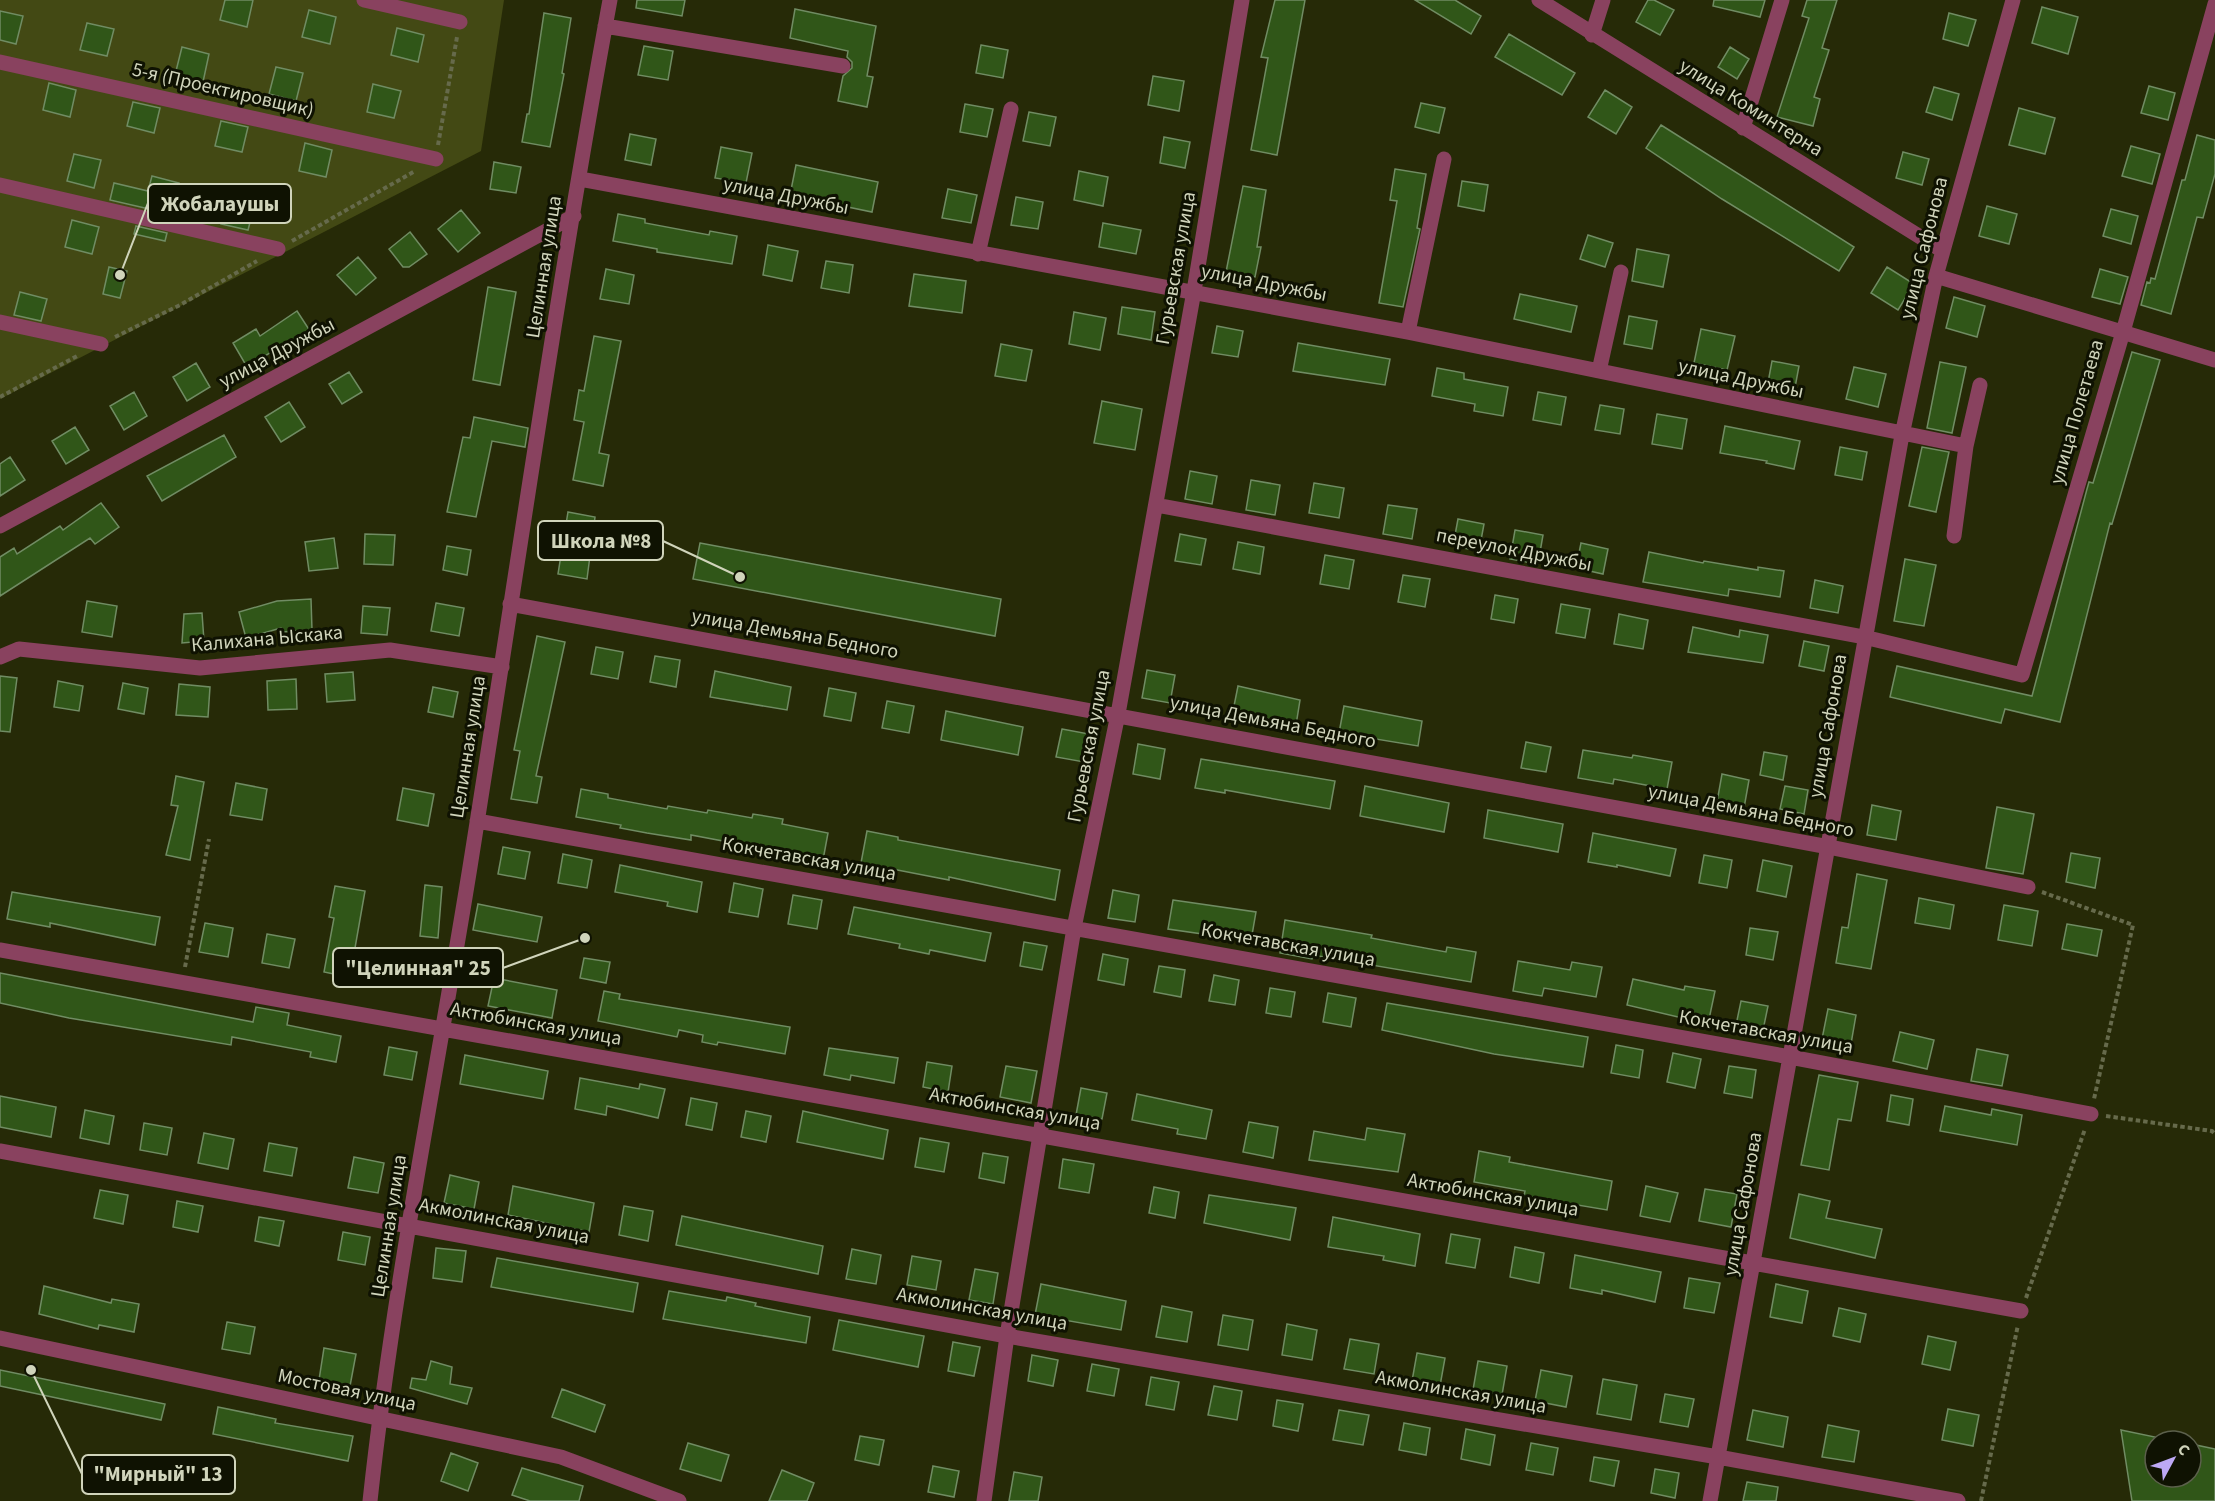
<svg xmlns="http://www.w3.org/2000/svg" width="2215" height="1501" font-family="'Source Sans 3',sans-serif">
<rect width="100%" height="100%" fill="#262a07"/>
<path fill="#434914" d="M0,0H504L481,151L0,399Z"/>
<path fill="#305618" stroke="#708c63" stroke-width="1.5" d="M225,0H253L247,27L220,20Z
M637,0H685L682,16L636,8Z
M1275,0H1305L1277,155L1251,150L1268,58L1261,57Z
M1415,0H1455L1481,16L1471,34Z
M1648,0H1654L1674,10L1660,35L1636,22Z
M1714,0H1765L1760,17L1713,6Z
M1807,0H1837L1822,48L1829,50L1814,97L1820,99L1813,126L1777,117L1809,18L1802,16Z
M2042,7L2078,17L2068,54L2032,43Z
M795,9L876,26L867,76L873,77L867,107L838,101L843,76L852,68V62L847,57L848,51L790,38Z
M309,10L336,17L330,44L302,37Z
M0,11L23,16L16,44L0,40Z
M544,13L571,18L562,73L564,74L550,147L522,142L527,114H529Z
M1949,13L1976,20L1968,46L1943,39Z
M87,23L114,29L107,56L80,50Z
M397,28L424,35L418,62L391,55Z
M1509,34L1575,73L1562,95L1495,57Z
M981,45L1008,50L1003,78L976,73Z
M644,46L673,51L668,80L638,75Z
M182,47L209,54L203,82L175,75Z
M1730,47L1749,59L1737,79L1718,67Z
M276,67L303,73L296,101L269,94Z
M1153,76L1184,81L1179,111L1148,105Z
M49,83L76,90L70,117L43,110Z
M373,84L401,91L394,118L367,112Z
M2149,86L2175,93L2168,120L2141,113Z
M1934,87L1959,94L1952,120L1926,112Z
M1605,90L1632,107L1616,134L1588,117Z
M133,102L160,108L154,133L127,126Z
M1421,103L1445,108L1439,133L1415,127Z
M965,104L993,109L987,137L960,132Z
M2019,108L2055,118L2045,154L2009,145Z
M1029,112L1056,117L1050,146L1023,141Z
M221,121L248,127L242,152L215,146Z
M1661,125L1854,247L1839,271L1722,199L1646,148Z
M630,134L656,139L651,165L625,160Z
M2197,135L2215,140V174L2203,218L2197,217L2171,314L2141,305L2147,282L2150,283L2151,278L2155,279L2182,180H2185Z
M1164,137L1190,142L1185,168L1160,163Z
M305,143L332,150L326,177L299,171Z
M2131,146L2160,154L2152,184L2122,176Z
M721,147L752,153L746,183L715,178Z
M1903,152L1929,159L1922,185L1896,178Z
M74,154L101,160L94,188L67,181Z
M494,162L521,167L516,193L490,189Z
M796,165L878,182L872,212L790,195Z
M1395,169L1426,174L1417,228L1420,229L1403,307L1379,303L1397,201L1390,200Z
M1079,171L1108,177L1103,206L1074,200Z
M152,176L179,183L171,214L110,200L114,183L148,191Z
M1462,181L1488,185L1484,211L1458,206Z
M1243,186L1266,190L1257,247H1261L1255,277L1226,272Z
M948,189L977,195L971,223L942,218Z
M228,196L255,203L248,230L221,224Z
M1016,197L1043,202L1038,229L1011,225Z
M1987,206L2017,214L2009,244L1979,236Z
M2111,209L2138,216L2131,244L2103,236Z
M461,210L480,233L458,252L438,229Z
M618,214L645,219V223L709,235L710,231L737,236L732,264L657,252V249L613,241Z
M72,220L99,227L92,254L65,247Z
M1103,223L1141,230L1136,254L1099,247Z
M136,226L167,233L165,241L134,234Z
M410,232L427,254L409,267H403L389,249Z
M1588,235L1613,243L1605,267L1580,259Z
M768,245L798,251L792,281L763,275Z
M1637,249L1669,255L1663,287L1632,281Z
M358,257L376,278L356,295L337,275Z
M826,261L853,265L849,293L821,288Z
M109,267L127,271L120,298L103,294Z
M1887,267L1914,284L1898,310L1871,293Z
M606,269L634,275L629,304L600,299Z
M2100,269L2128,277L2120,304L2092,297Z
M914,274L966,281L962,313L909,306Z
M488,287L516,292L500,385L473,380Z
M20,292L47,299L41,321L14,315Z
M1520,294L1577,306L1571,332L1514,319Z
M1954,297L1985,306L1977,337L1946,328Z
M1122,307L1155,312L1151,340L1118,334Z
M297,311L312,334L289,349L286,343L247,367L233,343L256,329L260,336Z
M1074,312L1106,318L1100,350L1069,344Z
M1629,316L1657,321L1652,349L1624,344Z
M1217,326L1243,331L1238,357L1212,353Z
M1701,329L1735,336L1727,370L1694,363Z
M594,336L621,341L599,453L609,455L603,486L573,480L584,422L574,420L579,390L584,391Z
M1298,343L1390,359L1385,385L1293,371Z
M1001,344L1032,350L1026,381L995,376Z
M2132,352L2160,360L2112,524L2110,523L2060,722L2005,709L2001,723L1890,697L1897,666L2032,696L2087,489L2089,482L2093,483Z
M1772,361L1799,366L1794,393L1767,388Z
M1940,362L1966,367L1952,433L1927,428Z
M196,363L210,387L187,401L173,377Z
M1854,367L1886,374L1878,407L1846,399Z
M1437,368L1464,373V379L1508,387L1503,416L1474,411L1475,404L1432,396Z
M349,372L362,392L342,404L329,384Z
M134,392L147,416L124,430L110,406Z
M1538,392L1566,397L1561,425L1533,420Z
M1102,401L1142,409L1135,450L1094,443Z
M289,402L305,427L281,442L265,417Z
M1600,405L1624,409L1620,434L1595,430Z
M1657,414L1687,419L1682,449L1652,444Z
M474,417L528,428L525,447L492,441L476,517L447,512L463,437L470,438Z
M1725,426L1800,441L1794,469L1766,463L1767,461L1720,453Z
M75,427L89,450L66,464L52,441Z
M224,435L236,457L162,501L147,476Z
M1840,447L1867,452L1862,480L1835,475Z
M1922,447L1949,452L1936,512L1909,506Z
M10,457L25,480L0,496V464Z
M1190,471L1217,476L1212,504L1185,499Z
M1251,480L1280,485L1275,515L1246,510Z
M1314,483L1344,488L1339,518L1309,513Z
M101,503L119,527L95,544L90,538L0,596V557L14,548L17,554L60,526L63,530Z
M1388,505L1417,509L1412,539L1383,534Z
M568,512L595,517L587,579L558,574Z
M1458,519L1484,524L1479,551L1453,546Z
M1515,530L1543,535L1538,564L1510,559Z
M365,534L395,535L393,565L364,564Z
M1180,534L1206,539L1201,565L1175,561Z
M334,538L338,568L309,571L305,542Z
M1238,542L1264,547L1260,574L1233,569Z
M700,543L1001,599L995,636L693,579Z
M1581,543L1608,549L1603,574L1576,568Z
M447,546L471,550L467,575L443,570Z
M1649,552L1703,563L1704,561L1758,570V567L1784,571L1780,597L1729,589L1728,596L1643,582Z
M1325,555L1354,560L1349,589L1320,584Z
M1905,559L1936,565L1924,626L1894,621Z
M1403,575L1430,579L1425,607L1398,602Z
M1815,580L1843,586L1838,613L1810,608Z
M1495,595L1518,599L1514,623L1491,619Z
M311,599L312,630L282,632L281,628L246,638L239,612L277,601Z
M87,601L117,606L112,637L82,632Z
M436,603L464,608L459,636L431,631Z
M1561,604L1590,609L1585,638L1556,633Z
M363,606L390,608L387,635L361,633Z
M202,613L204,641L182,643L184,614Z
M1619,614L1648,620L1643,649L1614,644Z
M1693,627L1739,637L1740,630L1768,635L1763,663L1688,652Z
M537,636L565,642L536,776L542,777L537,803L511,799L520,751L514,750Z
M1804,641L1829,646L1824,671L1799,666Z
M596,647L623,652L618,679L591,674Z
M655,656L680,660L676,687L650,682Z
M1147,670L1175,675L1170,703L1142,698Z
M715,671L791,687L787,710L710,697Z
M353,672L355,700L327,702L325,674Z
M0,676L17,678L10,732L0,731Z
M296,679L297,709L268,710L267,681Z
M58,681L83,686L79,711L54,707Z
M123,683L148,688L144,714L118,709Z
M179,684L210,687L208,717L176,715Z
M1238,686L1300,700L1296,725L1233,711Z
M433,687L458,692L453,717L428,712Z
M829,688L856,693L851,721L824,716Z
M887,701L914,706L909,733L882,728Z
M1344,706L1422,721L1418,746L1339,733Z
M946,711L1023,727L1018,755L941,740Z
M1062,729L1089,734L1084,762L1056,757Z
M1526,742L1551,747L1546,772L1521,768Z
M1138,744L1165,749L1160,779L1133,774Z
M1583,750L1632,758L1633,755L1672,762L1667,789L1614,779L1613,784L1578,778Z
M1764,752L1787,756L1783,780L1760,775Z
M1201,759L1335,781L1330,809L1225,790V793L1195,788Z
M1722,774L1749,780L1744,808L1717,802Z
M176,776L204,782L190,860L166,855L178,806L171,805Z
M236,783L267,789L262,820L230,815Z
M1365,786L1449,803L1444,832L1360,816Z
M1785,786L1808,790L1804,814L1780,809Z
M403,788L434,794L428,826L397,820Z
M581,789L608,794V798L667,809L668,806L707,813L708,810L752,818L753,814L783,819L782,824L828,833L823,860L691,835V840L647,833L620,828L621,825L576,817Z
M1872,805L1901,811L1896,840L1867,835Z
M1997,807L2034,814L2023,874L1986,868Z
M1488,810L1563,824L1558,852L1484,838Z
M867,831L898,837V840L1060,870L1055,900L949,877V880L861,863Z
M1593,833L1676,849L1670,876L1617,865V867L1588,862Z
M503,847L530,852L525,879L498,874Z
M2071,853L2100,858L2095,888L2066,882Z
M563,854L592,860L587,888L558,883Z
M1704,855L1732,860L1727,888L1699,883Z
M1763,860L1792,866L1786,897L1757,891Z
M620,865L702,882L697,912L667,906L668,902L615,892Z
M1857,874L1887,880L1871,969L1836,963L1842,927L1848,928Z
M734,883L763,889L758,917L729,912Z
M425,885L442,887L438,938L420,936Z
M335,886L365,891L355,948L359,949L353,978L324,972L334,918L329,917Z
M1113,890L1139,895L1135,922L1108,918Z
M12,892L160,917L155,945L50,923V927L7,919Z
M793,895L822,900L817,929L788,924Z
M1919,898L1954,905L1950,929L1915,923Z
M1173,900L1256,912L1251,941L1168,929Z
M478,904L542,917L537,942L473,930Z
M2004,905L2038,911L2032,946L1998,940Z
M854,907L991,933L985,961L930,950L929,954L899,948L900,944L848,934Z
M1285,920L1372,935L1371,938L1446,952L1447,947L1476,952L1471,982L1313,955L1312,959L1280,953Z
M205,923L233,928L228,957L199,952Z
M2067,924L2102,930L2097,956L2062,949Z
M1750,928L1778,932L1773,960L1746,955Z
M267,934L295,939L289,968L262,963Z
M1024,942L1047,946L1042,970L1020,966Z
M1103,954L1128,959L1124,985L1098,980Z
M584,958L610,962L606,983L580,978Z
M1518,961L1570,970L1572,962L1602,967L1596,997L1544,988L1542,996L1513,991Z
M1159,966L1185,970L1181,997L1154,992Z
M0,973L253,1022L256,1007L289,1013L287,1025L341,1036L336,1062L310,1057L311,1052L232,1037L231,1045L69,1018L0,1003Z
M1214,975L1239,980L1235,1005L1209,1001Z
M494,978L557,990L552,1018L488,1006Z
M1633,979L1684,990L1685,986L1715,991L1708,1024L1627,1005Z
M1270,988L1295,992L1291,1017L1266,1013Z
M604,991L620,994L619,999L790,1027L785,1054L718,1042L717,1045L702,1042L703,1035L679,1030L677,1037L598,1021Z
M1328,993L1356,998L1351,1027L1323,1022Z
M1741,1001L1768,1006L1762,1035L1735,1030Z
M1387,1003L1588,1037L1583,1067L1494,1054L1382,1030Z
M1828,1009L1856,1015L1851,1044L1822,1039Z
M1900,1032L1934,1040L1927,1069L1893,1061Z
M1616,1045L1643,1050L1639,1078L1611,1073Z
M389,1047L417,1052L412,1080L384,1075Z
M829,1048L898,1058L894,1083L851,1075L850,1080L824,1075Z
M1977,1049L2008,1055L2002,1086L1971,1081Z
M1673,1053L1701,1059L1695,1088L1667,1082Z
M465,1055L548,1071L543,1099L460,1084Z
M927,1062L952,1066L948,1092L923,1087Z
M1006,1066L1037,1071L1031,1103L1000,1097Z
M1729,1066L1756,1070L1752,1098L1724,1093Z
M1819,1075L1858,1082L1851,1121L1838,1119L1829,1170L1801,1165Z
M580,1078L639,1089L640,1084L665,1089L658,1118L607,1106L606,1115L575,1109Z
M1081,1088L1107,1093L1102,1119L1076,1115Z
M1137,1094L1212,1110L1206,1139L1177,1134L1178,1129L1132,1120Z
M1891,1095L1913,1099L1909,1125L1887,1121Z
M0,1096L56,1107L51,1137L0,1127Z
M691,1098L717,1103L712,1130L686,1125Z
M1945,1106L1991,1115L1992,1109L2022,1115L2017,1145L1940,1131Z
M85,1110L114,1116L109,1144L80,1138Z
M746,1111L771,1116L766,1142L741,1137Z
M803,1111L888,1130L883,1159L797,1142Z
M1249,1122L1278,1127L1273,1158L1243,1152Z
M144,1123L172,1128L167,1155L140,1150Z
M1367,1128L1405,1134L1398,1172L1309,1160L1314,1131L1365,1140Z
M204,1133L234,1139L228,1169L198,1163Z
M920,1138L949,1143L944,1172L915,1167Z
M269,1143L297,1148L292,1176L264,1171Z
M1479,1151L1510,1157L1509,1162L1612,1181L1607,1210L1524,1196L1525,1191L1474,1182Z
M983,1153L1008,1157L1004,1183L979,1178Z
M354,1157L384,1163L378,1193L348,1188Z
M1063,1159L1094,1164L1089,1193L1059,1188Z
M450,1175L479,1182L474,1209L444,1203Z
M513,1186L594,1203L589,1232L508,1215Z
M1646,1186L1678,1193L1670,1222L1640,1216Z
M1154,1187L1179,1192L1175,1218L1149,1213Z
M1705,1189L1737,1194L1731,1227L1699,1221Z
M100,1190L128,1195L123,1224L94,1218Z
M1799,1194L1830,1201L1826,1218L1882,1229L1875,1258L1790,1238Z
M1209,1195L1296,1208L1290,1240L1204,1223Z
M177,1201L203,1206L198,1232L173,1227Z
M624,1206L653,1211L648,1241L619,1235Z
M682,1216L823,1246L818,1274L676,1245Z
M259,1217L284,1221L279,1246L255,1241Z
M1333,1217L1420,1234L1415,1266L1383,1260L1384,1256L1328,1247Z
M343,1232L370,1237L365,1265L338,1260Z
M1451,1234L1480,1239L1475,1268L1446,1263Z
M1515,1247L1544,1253L1539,1283L1510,1277Z
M436,1248L466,1251L462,1282L433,1278Z
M852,1249L881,1255L876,1284L846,1279Z
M1575,1255L1661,1272L1655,1302L1602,1290V1294L1570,1288Z
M912,1256L941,1261L936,1290L907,1285Z
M497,1258L638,1283L633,1312L491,1287Z
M975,1269L998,1273L993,1304L969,1300Z
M1689,1278L1720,1283L1714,1313L1684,1308Z
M1041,1284L1126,1301L1121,1330L1035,1315Z
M1776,1284L1808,1291L1802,1323L1770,1317Z
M44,1286L111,1303L112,1299L139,1304L134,1332L99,1325L98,1329L39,1314Z
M669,1291L726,1301L727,1297L756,1303L755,1306L810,1317L806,1343L663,1319Z
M1162,1306L1192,1312L1187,1342L1156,1337Z
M1839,1308L1866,1314L1860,1342L1833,1336Z
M1223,1315L1253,1320L1248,1350L1218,1345Z
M839,1320L924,1336L918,1367L833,1350Z
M227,1322L255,1327L250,1354L222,1349Z
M1287,1324L1317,1330L1312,1360L1282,1355Z
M1928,1336L1956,1342L1950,1370L1922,1364Z
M1350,1339L1379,1344L1374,1374L1344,1369Z
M953,1342L980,1347L974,1376L948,1371Z
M324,1348L356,1354L350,1386L319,1380Z
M1417,1353L1445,1358L1440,1386L1412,1381Z
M1032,1355L1058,1360L1053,1386L1028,1381Z
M431,1361L452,1367L450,1384L472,1388L467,1404L410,1388L412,1378L426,1380Z
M1478,1361L1507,1366L1502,1395L1473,1390Z
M1092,1364L1119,1369L1114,1396L1087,1391Z
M0,1370L165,1404L161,1420L0,1386Z
M1541,1370L1572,1376L1566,1407L1535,1401Z
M1151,1377L1179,1382L1174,1410L1146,1405Z
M1603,1379L1637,1385L1631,1420L1597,1414Z
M1214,1386L1242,1391L1237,1420L1208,1415Z
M562,1389L605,1405L595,1432L552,1417Z
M1665,1394L1694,1399L1688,1427L1660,1422Z
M1277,1400L1303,1404L1298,1431L1273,1426Z
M218,1407L276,1419L275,1423L353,1436L348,1461L213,1434Z
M1948,1409L1979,1415L1973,1446L1942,1440Z
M1339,1410L1369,1415L1363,1445L1333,1440Z
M1753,1410L1788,1417L1783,1447L1747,1440Z
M1404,1423L1430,1428L1426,1455L1399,1450Z
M1828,1425L1859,1431L1854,1462L1822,1457Z
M1466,1429L1495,1435L1490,1465L1461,1459Z
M2121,1430L2155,1437V1477H2191V1444L2215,1449V1501H2132Z
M860,1436L884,1440L879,1465L855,1460Z
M688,1443L729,1455L721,1481L680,1469Z
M1531,1443L1558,1448L1553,1475L1526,1470Z
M451,1453L478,1463L468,1491L441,1481Z
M1594,1457L1619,1461L1614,1486L1590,1481Z
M933,1466L959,1471L954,1497L928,1492Z
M522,1468L583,1486L579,1501H530L512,1495Z
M1655,1469L1679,1473L1675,1498L1651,1493Z
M782,1470L814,1483L807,1501H769Z
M1014,1472L1042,1477L1038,1501H1009Z
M1747,1482L1778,1487L1776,1501H1743Z"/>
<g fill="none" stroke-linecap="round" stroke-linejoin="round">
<path stroke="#666a4b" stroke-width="4" stroke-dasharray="4.5 3" stroke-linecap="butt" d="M438,145L457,37
M292,241L415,171
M115,337L180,305L257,261
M0,397L79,355
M2042,892L2133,925L2094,1099
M185,967L209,839
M2106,1116L2212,1131L2215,1134
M2026,1298L2085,1129
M1981,1501L2018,1325"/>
<path stroke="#89425f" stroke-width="15" d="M364,0L460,22
M1539,0L1943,251
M605,26L843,66
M1592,35L1603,0
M0,62L436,159
M1743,128L1782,0
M580,179L1408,332L1966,446L1980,385
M0,185L278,249
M978,254L1011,109
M1936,276L2215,360
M0,322L101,344
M1408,332L1444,159
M1599,371L1621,272
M1156,505L1864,637L2022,675L2123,332L2215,4
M0,526L574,216
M1954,536L1966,446
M510,604L1829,847L2028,887
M0,657L19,649L200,668L390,650L502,667
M477,821L1790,1057L2091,1114
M0,950L2021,1311
M0,1151L1007,1336L1718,1457L1958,1501
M0,1338L561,1457L679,1501
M370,1501C393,1288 436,1078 470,867C516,578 557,288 610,0
M984,1501L1007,1336L1074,928L1118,714L1194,291L1242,0
M1710,1501L1902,435L1936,276L2013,0"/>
</g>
<g text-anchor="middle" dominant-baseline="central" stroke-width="6" stroke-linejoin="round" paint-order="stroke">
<g font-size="20" fill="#d0d4bb" stroke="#0f1202">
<text transform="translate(223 90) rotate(13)">5-я (Проектировщик)</text>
<text transform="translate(1751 108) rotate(32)">улица Коминтерна</text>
<text transform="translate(786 196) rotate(11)">улица Дружбы</text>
<text transform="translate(1924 248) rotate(-76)">улица Сафонова</text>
<text transform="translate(544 267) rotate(-81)">Целинная улица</text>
<text transform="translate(1176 268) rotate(-80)">Гурьевская улица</text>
<text transform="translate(1264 283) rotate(11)">улица Дружбы</text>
<text transform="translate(277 353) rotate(-28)">улица Дружбы</text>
<text transform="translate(1741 379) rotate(12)">улица Дружбы</text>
<text transform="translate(2077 412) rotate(-74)">улица Полетаева</text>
<text transform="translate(1514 550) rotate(11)">переулок Дружбы</text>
<text transform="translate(795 634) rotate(10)">улица Демьяна Бедного</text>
<text transform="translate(267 639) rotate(-5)">Калихана Ыскака</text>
<text transform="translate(1273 722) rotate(11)">улица Демьяна Бедного</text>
<text transform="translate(1828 726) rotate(-80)">улица Сафонова</text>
<text transform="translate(1089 746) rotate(-79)">Гурьевская улица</text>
<text transform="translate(468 747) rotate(-81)">Целинная улица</text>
<text transform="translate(1751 811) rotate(11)">улица Демьяна Бедного</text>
<text transform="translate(809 859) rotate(10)">Кокчетавская улица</text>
<text transform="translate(1288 945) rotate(10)">Кокчетавская улица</text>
<text transform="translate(536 1024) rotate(10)">Актюбинская улица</text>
<text transform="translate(1766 1032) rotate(10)">Кокчетавская улица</text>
<text transform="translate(1015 1109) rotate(10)">Актюбинская улица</text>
<text transform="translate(1493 1195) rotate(10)">Актюбинская улица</text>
<text transform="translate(1743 1204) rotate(-80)">улица Сафонова</text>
<text transform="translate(504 1221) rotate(11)">Акмолинская улица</text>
<text transform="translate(389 1226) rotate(-81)">Целинная улица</text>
<text transform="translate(982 1309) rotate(10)">Акмолинская улица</text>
<text transform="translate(347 1390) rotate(12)">Мостовая улица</text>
<text transform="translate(1461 1392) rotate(10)">Акмолинская улица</text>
</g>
</g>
<path fill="none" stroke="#d0d4bb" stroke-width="2" d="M120 275L148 203M740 577L663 541M585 938L503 968M31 1370L82 1474"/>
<g fill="#d0d4bb" stroke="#0f1202" stroke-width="2">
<circle cx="120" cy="275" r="6"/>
<circle cx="740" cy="577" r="6"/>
<circle cx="585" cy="938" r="6"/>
<circle cx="31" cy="1370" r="6"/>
</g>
<g fill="#0f1202" stroke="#d0d4bb" stroke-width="2">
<rect x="148" y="184" width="143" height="39" rx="6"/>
<rect x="538" y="521" width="125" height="39" rx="6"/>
<rect x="333" y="948" width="170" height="39" rx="6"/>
<rect x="82" y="1455" width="153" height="39" rx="6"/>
</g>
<g font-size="21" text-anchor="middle" font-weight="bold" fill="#d0d4bb">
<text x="220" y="211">Жобалаушы</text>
<text x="601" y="548">Школа №8</text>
<text x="418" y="975">"Целинная" 25</text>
<text x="158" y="1481">"Мирный" 13</text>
</g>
<g transform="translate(2173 1459) rotate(49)"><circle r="28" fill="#0f1202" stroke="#5c604c" stroke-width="1.5"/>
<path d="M0-4.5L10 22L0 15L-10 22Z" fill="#bda9f5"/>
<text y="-9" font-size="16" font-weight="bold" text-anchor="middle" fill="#d0d4bb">С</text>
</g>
</svg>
